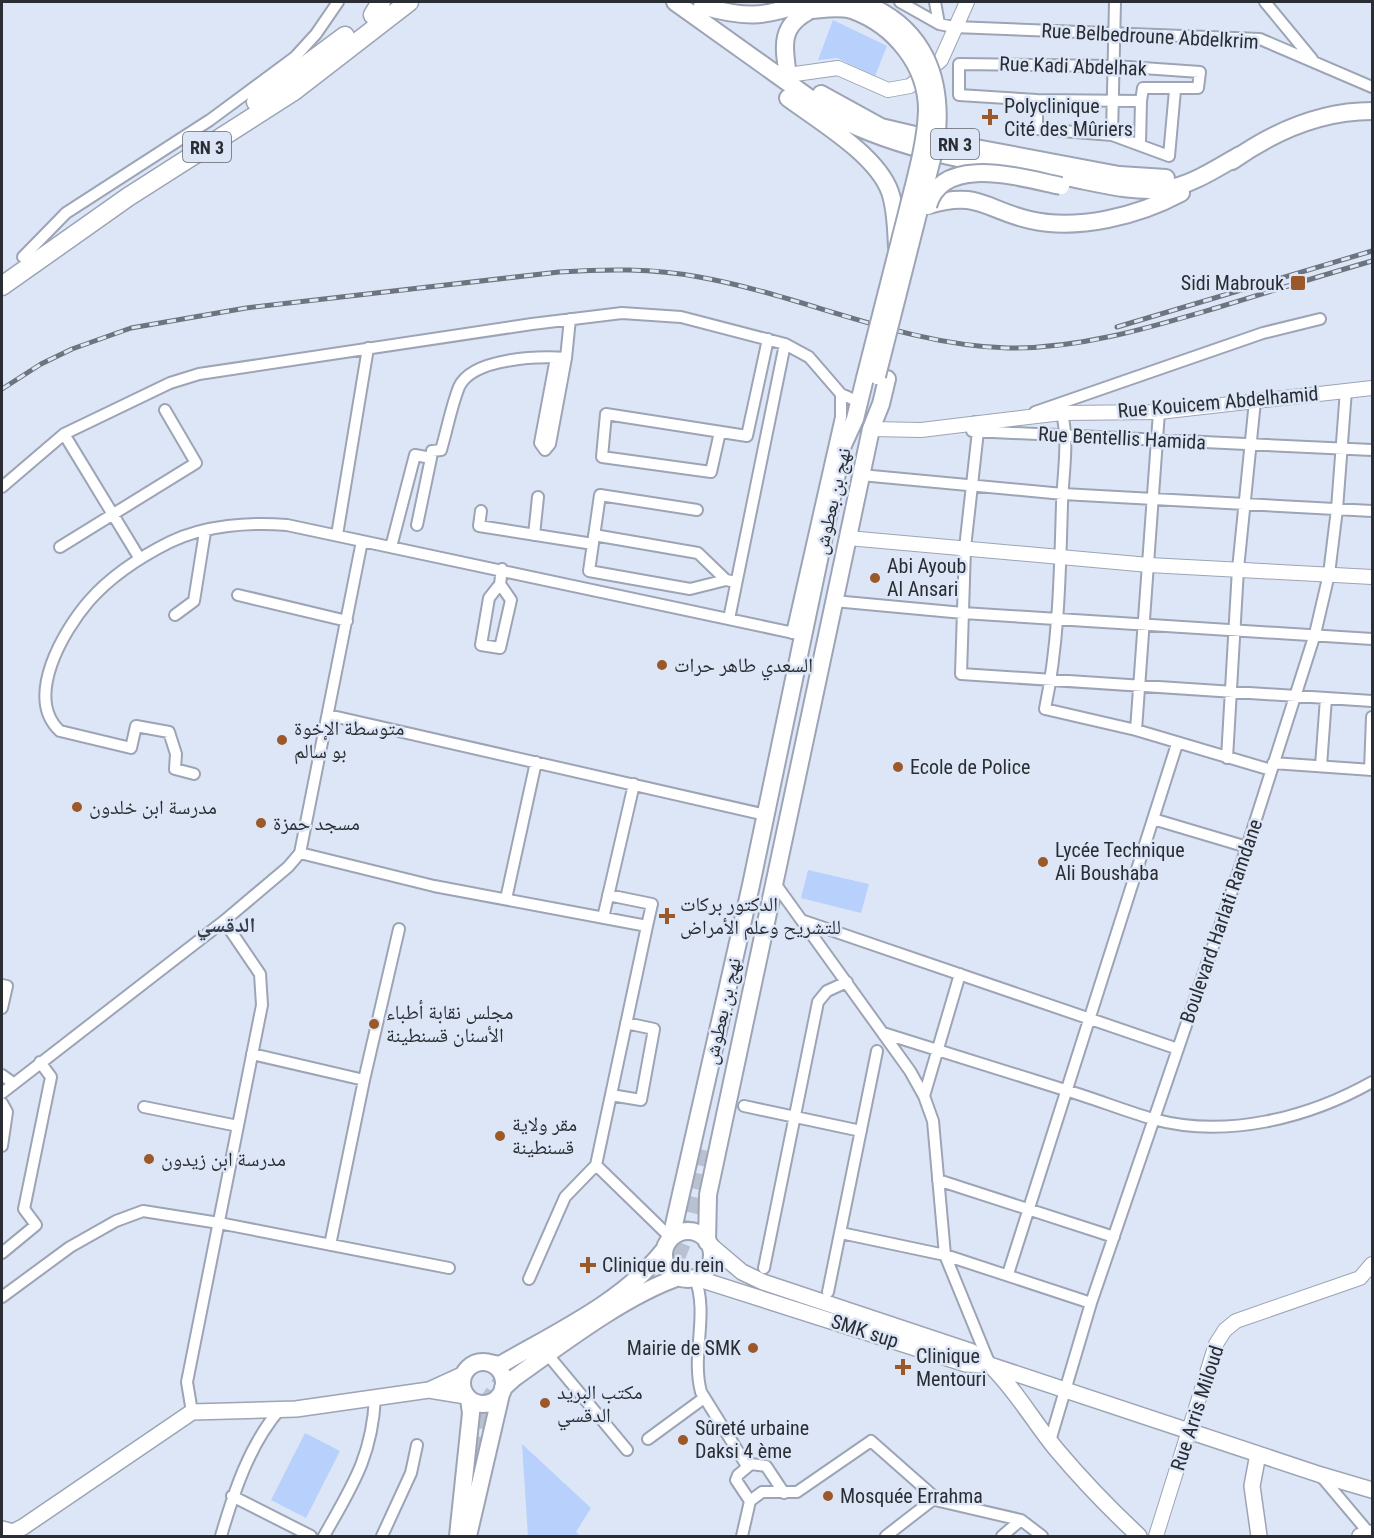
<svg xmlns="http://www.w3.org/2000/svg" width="1374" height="1538" font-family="'Roboto Condensed','Noto Naskh Arabic',sans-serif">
<rect width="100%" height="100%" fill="#dde6f7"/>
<path fill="#b8d0fc" d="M833,20L887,46L875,76L837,58L818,60Z
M808,870L869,884L861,913L801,898Z
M305,1433L340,1451L306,1518L271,1500Z
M522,1444L591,1508L576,1532L580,1536H528Z"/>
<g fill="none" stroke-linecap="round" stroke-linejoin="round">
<path stroke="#b9c1d0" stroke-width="16" stroke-dasharray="16 8" stroke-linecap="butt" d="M640,1288L675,1263L688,1230L708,1145
M474,1452L482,1409L505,1375"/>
<defs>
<path id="minor" d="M900,2L939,24L954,27L1260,39L1372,87
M935,2L939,24
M1265,2L1312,59
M959,64L1114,66L1200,72L1198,88H1143L1141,101L1037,100L959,95Z
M1037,100V129L1112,135L1169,156L1175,90
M1112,135L1115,2
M1140,144L1141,101
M23,257L66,213L210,120L295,57L316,34L338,2
M556,358L540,443L545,450L550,444L566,358
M1035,412L1263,333L1320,319
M1062,413C1069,443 1063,473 1062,504C1060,572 1059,642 1045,709L1136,730L1271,770
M975,422L978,431L965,548L961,674L1372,701
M972,431L1372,450
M720,432L711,472L602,457L606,414L747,436L768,339
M64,434L140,559
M861,475L1063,494L1372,511
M2,487L64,434L170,383L199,374L532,324L622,313L681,317L785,344L809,357L841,394L859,402
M697,510L600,495L589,571L690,589L726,580L736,582
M481,511L479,526L593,544
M417,525L431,458
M337,535L368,348
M534,535L538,497
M594,535L698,553L726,580
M60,547L196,463L165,410
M391,547L415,455L431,458L432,451L441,450C447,430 451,407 459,387C472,358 538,356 566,358L570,319
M500,584L511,600L500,648L481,645L489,598L500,584L502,569
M238,595L347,621
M834,601L963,613L1372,639
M175,615L194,601L205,532
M729,619L785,344
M792,633L841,417V394
M328,715L766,815
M1136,730L1159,412
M1227,758L1238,569L1255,401
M1273,763L1372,770
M1321,766L1326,698
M1370,770L1372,717
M194,774L175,769L176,754L169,732L136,726L131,748L60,731C24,698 63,631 89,601C110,577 142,556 170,542C205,525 250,522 287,525L803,635
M1153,819L1247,847
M300,853L434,886L647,926L596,1165L565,1197L529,1279
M774,882L910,1071L924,1096L933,1121L945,1255L990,1365
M608,895L652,904L647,926
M506,899L536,762
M603,918L634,784
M804,921L1178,1049
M2,985L7,986L2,1008
M883,1033C943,1052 1003,1070 1062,1089C1093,1098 1122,1110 1153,1119C1226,1139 1308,1118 1372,1082
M252,1054L364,1080L330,1245
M2,1075L13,1083
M364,1080L399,929
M2,1093L224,921L288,867L300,853L362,541
M611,1095L641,1100L654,1029L626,1023
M924,1096L960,974
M2,1103L7,1112L2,1146
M744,1106L861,1131
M144,1107L238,1126
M596,1165L671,1238
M938,1180L1114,1237
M841,1233L945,1255L1091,1303
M2,1253L36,1225L24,1209L51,1077L40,1062
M764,1268L818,1002L827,991L847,982
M1008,1274L1177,744
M695,1278C709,1315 691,1354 701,1392L747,1466
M828,1292L877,1051
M2,1297L70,1247L116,1221L143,1211L219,1223L449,1268
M548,1355L627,1450
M192,1412L187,1382L262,1005L260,974L224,921
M648,1439L704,1398
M1050,1441L1091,1303L1247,847L1315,634L1329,574L1337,509L1346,390
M1321,1476L1369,1533
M232,1496L311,1536
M750,1501L762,1492H797L871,1441L939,1501L1021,1520L1042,1536
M750,1501L736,1480L738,1475L751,1464L766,1466L784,1493
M221,1536C234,1492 249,1445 280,1409
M324,1536C352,1486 372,1457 375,1398
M382,1536L411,1473L417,1445
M742,1536L750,1501
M886,1536L935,1498
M1002,1536L1021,1520"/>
<path id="tertiary" d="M788,75L838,68L888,90L910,86L941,60L967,2
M871,429L921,430L1062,413L1159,412L1372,388
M848,538L1149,565L1372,577
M1156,1536L1216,1344L1225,1330L1236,1321L1360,1278L1372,1264"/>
<path id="secondary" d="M709,1244L742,1272L763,1282L970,1351L990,1365L1321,1475L1372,1490
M696,1278L966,1364L990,1365C1016,1390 1033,1421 1056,1449C1082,1480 1110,1509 1139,1536
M429,1390L464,1374
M1258,1454L1252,1486L1259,1536
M2,1529L13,1532L23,1527L192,1412L296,1409L429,1390L466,1396
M1360,1536L1372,1533"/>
<path id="primary" d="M675,2L836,117C908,154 992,165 1071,178C1101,184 1135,193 1166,189C1192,185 1217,168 1240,155
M702,6C744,18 764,18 805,2
M788,75C783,45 780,25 811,10
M821,94L881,127L949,143L1119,175L1166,178
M788,98C819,121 877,155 890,192C896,209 896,229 897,247
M1232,161C1273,132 1321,111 1372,111
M929,205C978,190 986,210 1030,220C1078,231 1138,216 1181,193
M664 1255a24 24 0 1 1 48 0a24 24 0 1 1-48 0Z
M671,1238L751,885L843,445L855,419L865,378
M707,1242L708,1195L871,429L881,404L887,379
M462 1383a21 21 0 1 1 42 0a21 21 0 1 1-42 0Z
M490,1363L500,1365C557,1332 623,1302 664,1250
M503,1388L514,1378C562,1344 624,1296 679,1277
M458,1536L471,1413L469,1399
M468,1536L501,1394"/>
<path id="trunk" d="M373,15L381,2
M256,102L345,36
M2,286L128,197L294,91L409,2"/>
</defs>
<use href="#minor" stroke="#9ca4b5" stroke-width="14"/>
<use href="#tertiary" stroke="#9ca4b5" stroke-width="16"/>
<use href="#secondary" stroke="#9ca4b5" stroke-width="18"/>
<use href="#primary" stroke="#9ca4b5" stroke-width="20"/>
<use href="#trunk" stroke="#9ca4b5" stroke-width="21"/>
<use href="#minor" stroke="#fff" stroke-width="10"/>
<use href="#tertiary" stroke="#fff" stroke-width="14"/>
<use href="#secondary" stroke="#fff" stroke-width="15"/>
<use href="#primary" stroke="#fff" stroke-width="16"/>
<use href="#trunk" stroke="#fff" stroke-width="18"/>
<defs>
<path id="rail" d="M1117,327L1372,251
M2,389L41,364L72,349L131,328L246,308L559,272C606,269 652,268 699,277C802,295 901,345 1008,348C1079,349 1148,328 1216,308C1268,292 1320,276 1372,261"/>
</defs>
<use href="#rail" stroke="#6e747e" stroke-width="5"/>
<use href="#rail" stroke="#dde6f7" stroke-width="3" stroke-dasharray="9" stroke-linecap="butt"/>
<defs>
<path id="primary-bridge" d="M861,2C925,27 944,79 936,143L877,376
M811,10C824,9 839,6 852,10C894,25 927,65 927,110C926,144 915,180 907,213C893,268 879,323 865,378
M928,206C942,153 1022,178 1061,186"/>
</defs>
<use href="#primary-bridge" stroke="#9ca4b5" stroke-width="20" stroke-linecap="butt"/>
<use href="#primary-bridge" stroke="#fff" stroke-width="16"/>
</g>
<g fill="#9b5828" stroke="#dde6f7" stroke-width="2">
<path d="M987 108h6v6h6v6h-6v6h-6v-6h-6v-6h6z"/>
<rect x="1290" y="275" width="16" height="16" rx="3"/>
<circle cx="875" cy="578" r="6"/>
<circle cx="662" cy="665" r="6"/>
<circle cx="282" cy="740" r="6"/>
<circle cx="898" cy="767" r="6"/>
<circle cx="77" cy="807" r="6"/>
<circle cx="261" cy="823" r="6"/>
<circle cx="1043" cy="862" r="6"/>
<path d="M664 907h6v6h6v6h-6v6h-6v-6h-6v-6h6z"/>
<circle cx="374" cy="1024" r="6"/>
<circle cx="500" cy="1136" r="6"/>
<circle cx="149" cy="1159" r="6"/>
<path d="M585 1256h6v6h6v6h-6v6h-6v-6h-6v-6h6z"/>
<circle cx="753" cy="1348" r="6"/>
<path d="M900 1358h6v6h6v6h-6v6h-6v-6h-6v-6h6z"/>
<circle cx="545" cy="1403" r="6"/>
<circle cx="683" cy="1440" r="6"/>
<circle cx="828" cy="1496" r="6"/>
</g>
<g text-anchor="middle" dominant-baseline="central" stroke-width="5" stroke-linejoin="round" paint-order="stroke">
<g fill="#dde6f7" stroke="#60656e" stroke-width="1.5">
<rect x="931" y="129" width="48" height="30" rx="4.5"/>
<rect x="183" y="132" width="48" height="30" rx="4.5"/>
</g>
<g font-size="18" font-weight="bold" fill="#2a2e34">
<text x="955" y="144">RN 3</text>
<text x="207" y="147">RN 3</text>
</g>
<g font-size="20" fill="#2a2e34" stroke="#dde6f7">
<text transform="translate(1150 36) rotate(3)">Rue Belbedroune Abdelkrim</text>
<text transform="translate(1073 66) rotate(2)">Rue Kadi Abdelhak</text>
<text transform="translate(1218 402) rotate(-5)">Rue Kouicem Abdelhamid</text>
<text transform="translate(1122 438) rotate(3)">Rue Bentellis Hamida</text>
<text transform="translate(832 501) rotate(-77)">نهج بن بعطوش</text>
<text transform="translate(1221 921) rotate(-71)">Boulevard Harlati Ramdane</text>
<text transform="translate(722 1011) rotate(-77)">نهج بن بعطوش</text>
<text transform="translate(865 1331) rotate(18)">SMK sup</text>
<text transform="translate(1197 1408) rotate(-72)">Rue Arris Miloud</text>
</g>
<g font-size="20" fill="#2a2e34" stroke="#dde6f7" text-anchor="start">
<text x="1004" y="106">Polyclinique<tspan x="1004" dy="23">Cité des Mûriers</tspan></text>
<text x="1284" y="283" text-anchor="end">Sidi Mabrouk</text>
<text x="887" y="566">Abi Ayoub<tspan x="887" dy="23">Al Ansari</tspan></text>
<text x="674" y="665">السعدي طاهر حرات</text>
<text x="294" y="728">متوسطة الإخوة<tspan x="294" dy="23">بو سالم</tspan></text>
<text x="910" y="767">Ecole de Police</text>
<text x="89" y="807">مدرسة ابن خلدون</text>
<text x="273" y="823">مسجد حمزة</text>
<text x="1055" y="850">Lycée Technique<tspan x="1055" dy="23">Ali Boushaba</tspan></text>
<text x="680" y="904">الدكتور بركات<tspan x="680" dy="23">للتشريح وعلم الأمراض</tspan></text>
<text x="386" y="1012">مجلس نقابة أطباء<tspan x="386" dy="23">الأسنان قسنطينة</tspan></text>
<text x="512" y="1124">مقر ولاية<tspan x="512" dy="23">قسنطينة</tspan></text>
<text x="161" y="1159">مدرسة ابن زيدون</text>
<text x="602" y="1265">Clinique du rein</text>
<text x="741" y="1348" text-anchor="end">Mairie de SMK</text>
<text x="916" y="1356">Clinique<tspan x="916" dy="23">Mentouri</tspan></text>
<text x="557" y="1392">مكتب البريد<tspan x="557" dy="23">الدقسي</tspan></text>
<text x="695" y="1428">Sûreté urbaine<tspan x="695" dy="23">Daksi 4 ème</tspan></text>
<text x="840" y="1496">Mosquée Errahma</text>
</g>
<g font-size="21" font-weight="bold" fill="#353c49" stroke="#dde6f7">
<text x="226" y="925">الدقسي</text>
</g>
</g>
<rect width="1374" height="1538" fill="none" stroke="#2a2e34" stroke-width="6"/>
</svg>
